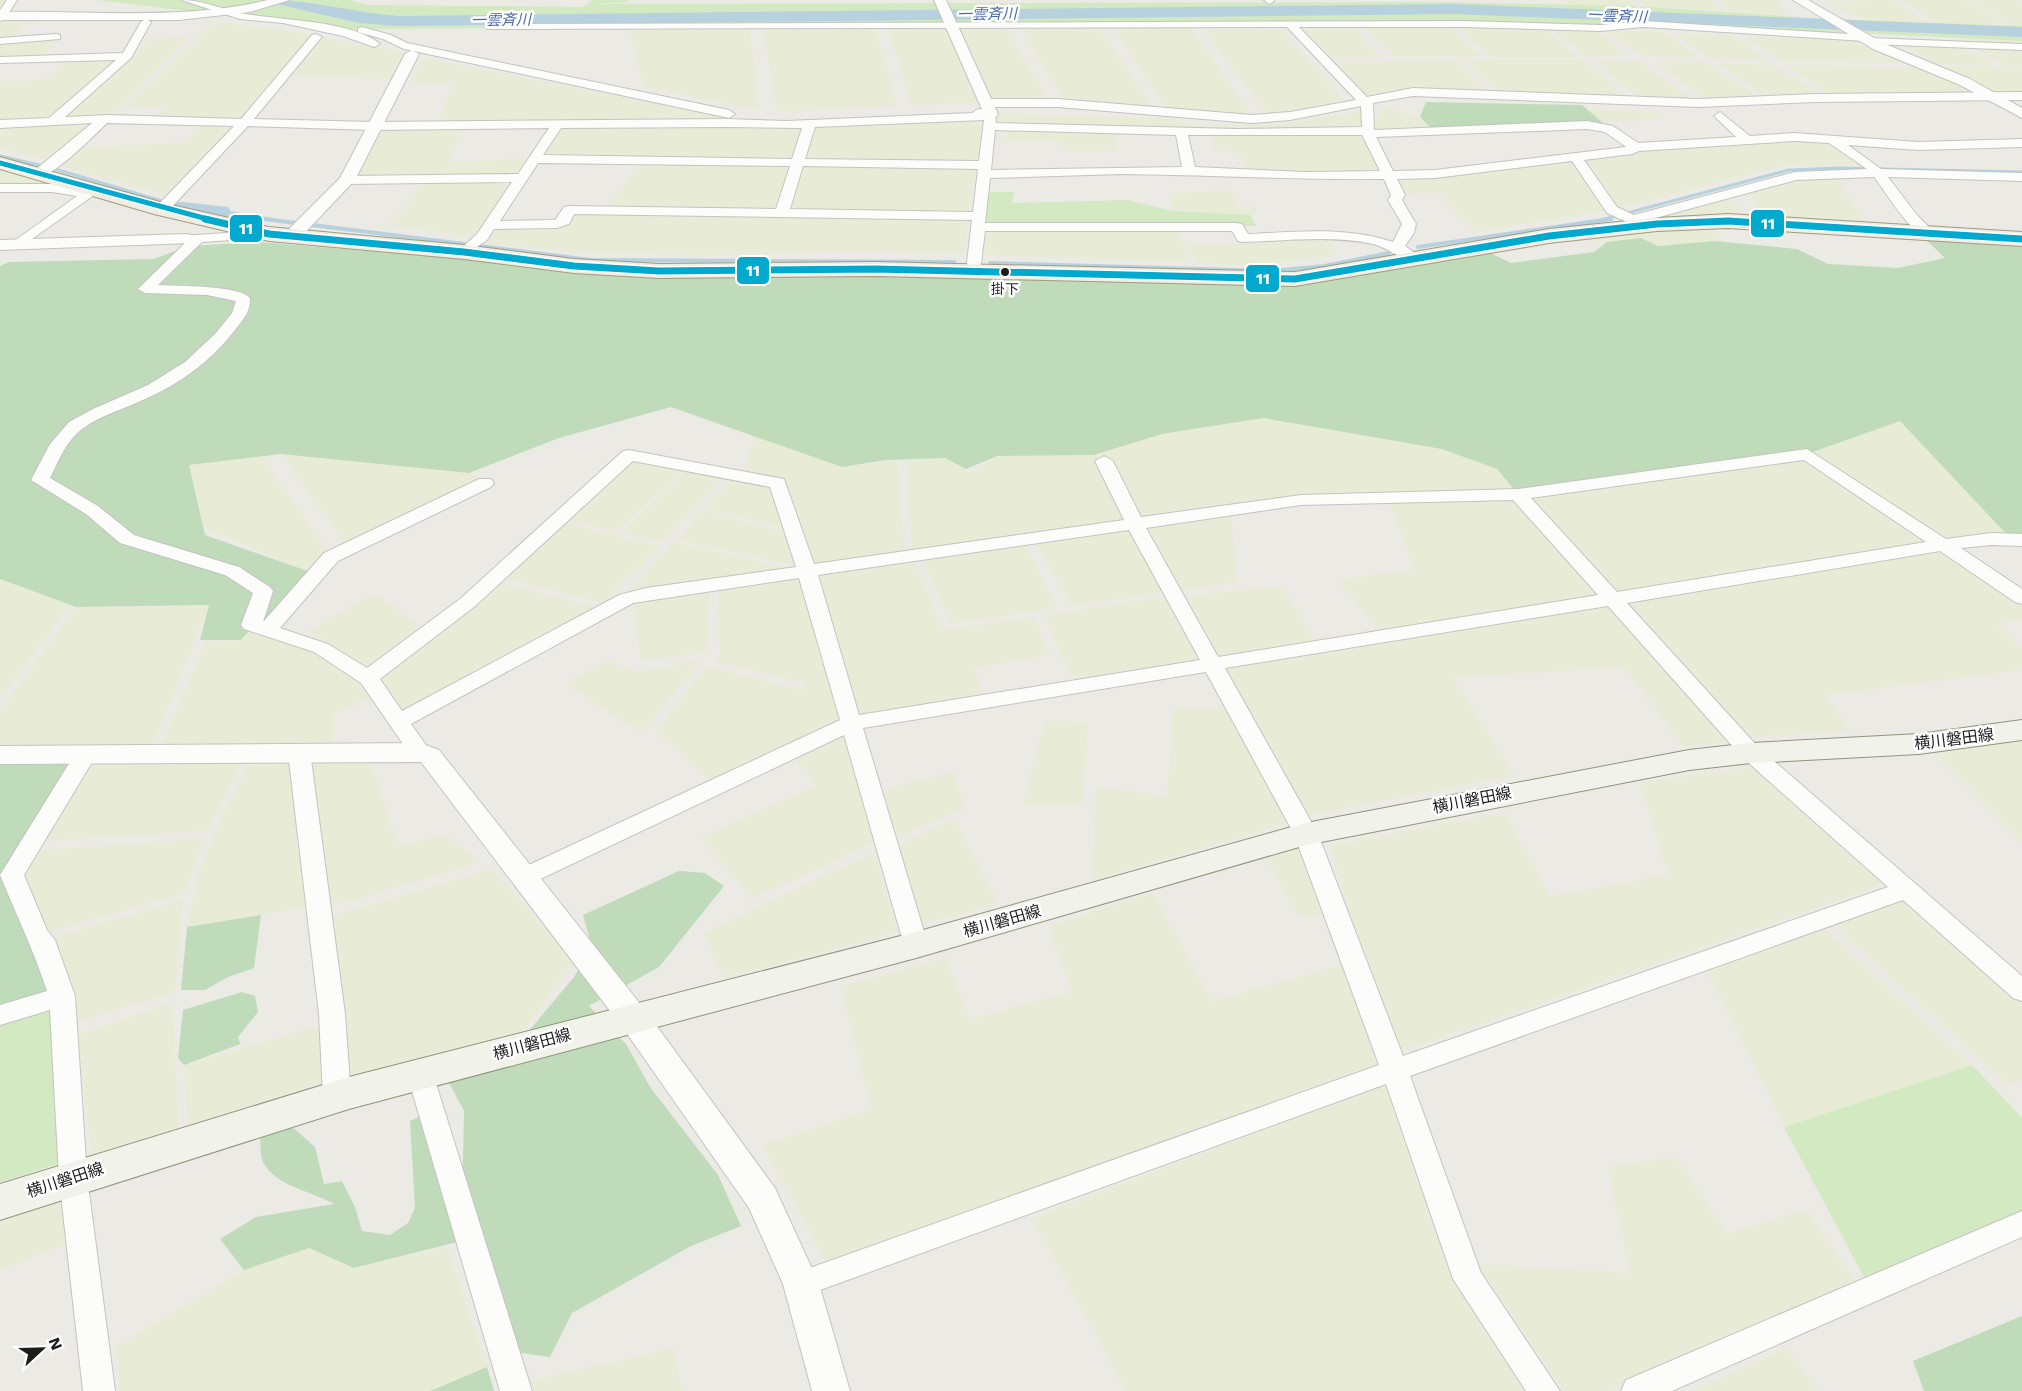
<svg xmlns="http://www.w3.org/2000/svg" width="2022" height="1391" font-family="'Work Sans','Noto Sans JP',sans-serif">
<rect width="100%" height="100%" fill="#ebeae5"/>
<path fill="#e8ecd7" d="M0,0H12L2,15H66L63,21L22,24L11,40L56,37L44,58L0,60Z
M1562,0H1632L1637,6L1567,5Z
M1640,0H1712L1724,11L1646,7Z
M1719,0H1777L1786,16L1733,13Z
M1892,0L1929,23L1866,20L1822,1Z
M1901,0H1963L2007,25L1937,23Z
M1968,0H2015L2022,3V26H2013Z
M215,22L284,30L412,54L393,79L292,76L313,43L174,197L54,164L58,160L0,149V82L50,79L66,61L136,55L148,39L188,37L109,119L73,148L185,143L204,122L157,118L166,107L125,108Z
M1456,26L1544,29L1579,57H1491Z
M888,27L1006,29L1046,97L912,106Z
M1365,27H1449L1481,56L1395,57Z
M1113,28H1191L1251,114L1167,108Z
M1354,28L1383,58H1332L1304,29Z
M763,29H876L896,106L777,112Z
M1021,29H1100L1151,106L1063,99Z
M1202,29L1281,30L1345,102L1297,113H1267Z
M629,30H750L759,110L643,87Z
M1553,30L1597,31L1631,56L1587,57Z
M1607,31L1664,32L1699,57L1643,56Z
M1674,34L1731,35L1770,61L1709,58Z
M1743,36L1852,41L1906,63L1781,61Z
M1955,38L2022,41V66H2006Z
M1894,39L1949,40L1994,65L1936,64Z
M422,58L729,117L727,123L694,124L737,126L984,116L969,213L635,211L969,219L964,254L845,251L706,255L595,253L486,244L495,229L563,227L573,210L605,211L642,161L534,159L556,124L438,125L452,84L409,82Z
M1455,60L1485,91L1412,89L1364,97L1338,62Z
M1464,60H1582L1627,98L1497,90Z
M1592,61H1639L1692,99L1640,98Z
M1654,61L1705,62L1757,96L1704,98Z
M1717,63L1774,65L1821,95L1764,96Z
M1786,65L1916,68L1975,92L1832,96Z
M1943,66L2022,68V93L1990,92Z
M1582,105L1590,110L1655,111L1665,118L1603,123Z
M1380,107L1417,116L1430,130L1373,131Z
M1362,111L1364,134L1382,172L1303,174L1247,169L1237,152L1213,150V131L995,125L994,113L1168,119L1199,125L1276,124Z
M385,126L464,127L448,162L525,159L475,237L389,225L426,181L347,180Z
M1008,130H1115L1118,151H1063L1061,141H1005Z
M1777,139L1827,141L1865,166L1788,165L1619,208L1584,159L1637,153L1639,151Z
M1572,160L1607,211L1474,232L1437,192L1405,195L1395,176Z
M0,165L77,188L0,187Z
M1836,174L1866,226L1769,220L1745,190L1799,178Z
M1232,191L1237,207L1256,206V215L1173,211L1168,193Z
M1729,194L1744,218L1641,221Z
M1708,224L1723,242L1658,246L1641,239L1597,243L1587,240L1583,236Z
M1176,229L1190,262L982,255L987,230Z
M1326,237L1337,255L1246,266L1197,262L1186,243H1246L1245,238Z
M1263,418L1442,449L1497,469L1605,588L1529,492L1807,454L1900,421L2010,538L1944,545L2022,598V620L1997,624L2022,649V670L1826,695L1850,731L1750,737L1619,605L1731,742L1683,746L1624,667L1454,678L1514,776L1309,815L1214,665L1076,687L1044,615L1175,595L1219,663L1186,596L1283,586L1317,647L1383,636L1338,580L1414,569L1388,498L1231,511L1237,582L1072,606L1034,539L1024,541L1056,608L951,624L920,555L912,553L906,460L946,458L971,472L997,456L1094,455L1162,434Z
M756,432L842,467L897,460L905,555L912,556L942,630L1033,617L1050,655L974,668L985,702L851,723L711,782L656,731L706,667L805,691L802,682L715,662L720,654L718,584L798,577L846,711L781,481L742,476Z
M398,451L469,473L485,483L349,548L281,454Z
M261,455L331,557L316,574L203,528L189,465Z
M629,455L687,466L617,531L559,518Z
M690,466L727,473L660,543L622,532Z
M735,477L774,485L786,529L705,508Z
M703,510L785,533L792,565L678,540Z
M556,521L659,546L603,603L496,576Z
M674,542L789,568L634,594L629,591Z
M0,579L70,605L0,699Z
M496,583L606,609L404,719L380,694L333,714L334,752H300L318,905L187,927L198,875L218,824L255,753L247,752L208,831L43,841L89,762L158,753L206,642L241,640L254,626L321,648L368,678Z
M710,585L706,653L641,661L632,597Z
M375,593L419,626L366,667L309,631Z
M209,606L148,755H0V710L76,607Z
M607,660L636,672L703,660L642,731L618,719L566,683Z
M1173,708L1233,709L1287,823L1093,880L1096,787L1167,796Z
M1045,720L1088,723L1082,806H1023Z
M843,734L873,843L752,899L701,837L816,786L795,757Z
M2022,737V844L1937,755Z
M311,761L371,764L398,846L445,835L481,862L329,907Z
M1752,767L1883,885L1401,1051L1355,930L1330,846L1505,812L1549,896L1668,875L1640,783Z
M952,772L965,808L894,839L877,792Z
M954,819L999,904L922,924L895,846Z
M204,838L185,893L37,935L16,885L26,852Z
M1300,846L1327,913L1299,916L1265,856Z
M874,852L898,932L723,978L704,933Z
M492,869L574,961L518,1038L348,1078L333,916Z
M1153,893L1212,1001L1342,965L1376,1064L826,1262L763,1145L872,1109L840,986L946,958L970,1019L1072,992L1048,926Z
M183,900L175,992L78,1021L76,1005L43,940Z
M1902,900L2022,1003V1080L2008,1085L1832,924Z
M1825,929L1972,1065L1784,1127L1707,970Z
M173,1002L178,1127L91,1155L78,1035Z
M323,1025L325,1081L187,1126L184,1065Z
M1385,1084L1449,1275L1526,1391H1126L1032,1218Z
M1676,1157L1727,1234L1806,1209L1857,1283L1608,1391H1564L1477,1264L1630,1273L1608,1167Z
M65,1195L69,1243L0,1270V1216Z
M321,1242L354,1268L447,1247L487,1367L430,1391H120L116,1347L244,1270Z
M674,1348L682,1391H532L529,1381Z
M1786,1348L1818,1391H1692Z"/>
<path fill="#d2e9c2" d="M97,0H348L369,5L583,7L593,0H628L627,2L594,4L1438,2L1630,6L1829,19L2022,26V41L1881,34L1492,23L335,29Z
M988,192H1014L1012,203L1127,200L1173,211L1250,215L1256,226L986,224Z
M50,1009L67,1161L0,1182V1022Z
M1972,1065L2022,1118V1211L1865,1279L1784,1127Z"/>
<path fill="#c0dbba" d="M1426,102L1582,105L1603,123L1433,130L1420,117Z
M1922,236L2022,244V538H2010L1900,421L1807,454L1518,494L1497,469L1442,449L1263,418L1162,434L1094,455L997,456L966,469L945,458L886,460L842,467L671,407L559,438L469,473L281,454L189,465L205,535L316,574L267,630L254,626L241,640H200L209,605L76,607L0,579V266L9,262L154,259L189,246L259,242L487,261L561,272L856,274L1306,284L1484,250L1511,263L1594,252L1607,242L1641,238L1658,246L1714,241L1797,249L1828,264L1898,268L1945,258Z
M0,755L82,761L8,880L62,996L0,1015Z
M679,871L705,873L724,886L659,967L589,1006L626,1044L650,1087L718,1175L741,1226L691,1246L572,1313L550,1357L521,1353L465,1220L457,1242L354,1268L309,1248L244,1270L220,1239L256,1217L334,1204C312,1191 276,1187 263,1162C260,1156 261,1145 260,1138L291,1126L315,1147L324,1184L342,1181L355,1207L362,1231L390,1235L408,1223L415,1208L410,1121L423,1115L462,1210L464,1111L447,1079L528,1032L574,977L592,947L583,915Z
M261,915L254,968L228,977L205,990H181L187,927Z
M242,992L255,996L258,1012L238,1037L240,1044L184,1065L178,1058L183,1010Z
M2022,1316V1391H1924L1913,1361Z
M487,1367L494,1391H430Z"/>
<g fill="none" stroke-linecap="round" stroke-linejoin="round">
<path stroke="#b7d1df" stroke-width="3" d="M0,156L52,168L165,202L276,220
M1601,220L1789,170L1838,168L2022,172"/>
<path stroke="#b7d1df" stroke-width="4" d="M264,219L591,260L954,262
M1418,247L1611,219
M990,263L1271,271L1325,266L1389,253"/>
<path fill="#b7d1df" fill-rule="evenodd" d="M270,0C313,0 355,13 399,16L1454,4L2022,27V37L1454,14L399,26L359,23L272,3Z
M182,202L228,207L231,212L228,217L220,218L174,213L171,208L174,203Z"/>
<defs>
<path id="minor" d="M7,0H17L4,20L0,21V10Z
M181,0C202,0 219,8 240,13C275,20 353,20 380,44L374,47L343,36L283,23L240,19Z
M1264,0H1274V1L1269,4Z
M146,19L151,22L131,58L65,117L109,115L241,119L312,35L316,34L322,37L320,39L254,119L374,122L727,119L787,121L972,113L978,109L995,111L996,123L1238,129L1362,127L1361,106L1290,120L1252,123L1058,107H987L981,103L987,99H1058L1252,115L1290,112L1356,100L1287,27L487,29V25L491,24L1463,21L1600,25L1644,21L1864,35L1870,38L2022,44V50L1871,44L1865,41L1644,27L1600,31L1463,27H1299L1367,97L1413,88L1698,99L1816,94L2022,92V100L1816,102L1698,107L1413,96L1373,103L1374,130L1587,121L1613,126L1638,143L1736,137L1714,116L1720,112L1750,136L1794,133L1918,142L2022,139V147L1918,150L1848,145L1881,169L2022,173V181L1888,177L1917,215L1936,234L1929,238C1910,234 1886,192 1874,177L1796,180L1641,222L1643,227L1636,231L1631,230L1627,222L1607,213L1572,161L1435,178L1397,179L1405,195L1402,200L1416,224L1414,233L1405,246L1422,258L1415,262C1400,259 1388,248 1373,244C1331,235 1286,241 1243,242L1238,241L1232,231H985L980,271L973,275L966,271L972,220L574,214L569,224L557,228L494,229L487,240L464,256L457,252L477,234L512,182L347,184L340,180L347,176L518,174L549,128L374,130L248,126L167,212H157V206L234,126L107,123C94,135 51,181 34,177V171L92,123L0,128V120L49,118L116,60L0,63V57L123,53L141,22ZM984,120L979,161L805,159L815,127ZM727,127L802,128L792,159L543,155L561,128ZM1587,129L1605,132L1626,147L1435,170L1393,171L1376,137ZM995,130L1176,135L1182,167L991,170ZM1188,135H1362L1380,171L1306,172L1195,167ZM1794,141L1829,143L1867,169L1795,172L1634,215L1617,207L1584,160L1632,154L1639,151ZM538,163L790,166L776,209L569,206L564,207L555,220L500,221ZM803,166L978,169L973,212L790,209ZM1122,174C1209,175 1296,180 1384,179L1391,195L1388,200L1402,224L1393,242C1346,226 1296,232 1248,234L1242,224L1237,223H985L990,178Z
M362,27L391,35L407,43L729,110L735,114L729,118L404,49L383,39L358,32V28Z
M56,34L60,35V39L0,44V38Z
M0,184H52L86,189L94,186L101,190L18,249L11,245L13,242L77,196L52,192H0Z
M269,230L276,234L274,237L202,242L158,285C176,286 239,285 250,298C251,311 243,320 235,330C211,361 180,384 145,399C124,409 101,415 82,429C66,441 59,460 50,478L98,506L134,535L239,567L270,587L273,591L263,622L324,553L479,479H491L494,483L491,487L338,561L280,628L328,644L367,668L460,599L623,451L629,450L784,479L814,564L1124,520L1095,461L1104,456L1113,461L1141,517L1301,495L1518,489L1807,449L1946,539L1991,533L2022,534V546L1991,545L1961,548L2022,589V604L2015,602L1940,551L1627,603L1759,748L2022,976V1001L2013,998L1903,900L1410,1076L1481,1273L1560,1391H1526L1453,1279L1386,1084L801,1297L790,1293L786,1284L790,1275L1379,1065L1294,834L1206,672L863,728L928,945L925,952L916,954L907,952L904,945L844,735L532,883L524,885L516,883L512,877L516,871L840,720L799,578L633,603L411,724L431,752L428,757H412L361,683L314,652L244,629L241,625L253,593L225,575L120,543L86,514L31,480L50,444L69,422L93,409L148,385L185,362L216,333L232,313L236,301L207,295L145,293L138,289L185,243L179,239L181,236ZM1804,460L1926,542L1617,592L1531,498ZM633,461L770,487L796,567L646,588L619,595L402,711L380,679L474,607ZM1513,500L1598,595L1218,657L1146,528L1301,505ZM1129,530L1200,660L859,715L818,575ZM1608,606L1743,758L1888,887L1403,1056L1318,834L1225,668Z
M299,745L307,747L310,752L345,1014L351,1097L347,1105L337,1108L327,1105L323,1097L319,1014L288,752L291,747Z
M86,747L94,749L97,754L24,875L47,930L55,940L75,996L87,1177L115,1391H83L59,1177L50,1010L0,1025V1005L47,991C34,951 16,914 0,875L78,749Z
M420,1063L429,1066L433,1074L532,1391H500L407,1074L411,1066Z
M2022,1211V1237L1672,1391H1621L1626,1380Z"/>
<path id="tertiary" d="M268,0H290L250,12L179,20H0V12C89,10 181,21 268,0Z
M934,0H946L998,114L996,117L991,118L984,114Z
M1793,0H1808L1883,43L1970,79L2022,108V118L1960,85L1873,49Z
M412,50L419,54L355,180L299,239H287L284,235L287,231L340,178L405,54Z
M186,234L192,235L195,239L192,243L0,250V240Z
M420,743L439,750L645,1010L775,1188L819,1284L850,1391H812L783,1284L749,1208L623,1028L421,762L0,764V746Z"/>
<path id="secondary" d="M2022,720V740L1919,754L1751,763L1689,770L1306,845L916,958L349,1109L0,1220V1184L349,1077L916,932L1306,823L1689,750L1751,743L1919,734Z"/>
<path id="primary" d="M0,157L167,204L269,227L464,245L574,259L659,264L876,262L1295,272L1549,229L1657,218L1728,214L2022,232V246L1728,228L1657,231L1549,243L1295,286L876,276L659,278L574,273L464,259L269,241L154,214L0,169Z"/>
</defs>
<use href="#minor" stroke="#c3c3c1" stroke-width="2"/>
<use href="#tertiary" stroke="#c3c3c1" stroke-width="2"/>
<use href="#secondary" stroke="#8f957c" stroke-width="2"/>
<use href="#primary" stroke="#a19b81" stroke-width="2"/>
<use href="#minor" fill="#fcfcfb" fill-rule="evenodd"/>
<use href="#tertiary" fill="#fcfcfb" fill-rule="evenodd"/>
<use href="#secondary" fill="#f1f2e9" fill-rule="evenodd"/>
<use href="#primary" fill="#f0ede3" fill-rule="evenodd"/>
<defs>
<path id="bus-1-far1" d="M0,163L211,220"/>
<path id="bus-1" d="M205,219L269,234L464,252L574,266L659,271L876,269L1295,279L1549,236L1657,224L1728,221L2022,239"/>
</defs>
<use href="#bus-1-far1" stroke="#fff" stroke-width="8"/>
<use href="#bus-1" stroke="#fff" stroke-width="10"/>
<use href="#bus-1-far1" stroke="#00a9ce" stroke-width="5"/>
<use href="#bus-1" stroke="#00a9ce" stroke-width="7"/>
</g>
<circle fill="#1c1c1c" stroke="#fff" stroke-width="2" cx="1005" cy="272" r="5"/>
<g text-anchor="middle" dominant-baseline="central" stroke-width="5" stroke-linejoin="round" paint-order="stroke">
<g font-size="14" fill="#1c1c1c" stroke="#fff">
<text x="1005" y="289">掛下</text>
</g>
<g font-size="15" font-style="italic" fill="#486aad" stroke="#fff">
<text transform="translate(987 14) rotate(-1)">一雲斉川</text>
<text transform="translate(1617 16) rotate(2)">一雲斉川</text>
<text transform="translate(501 20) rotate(-1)">一雲斉川</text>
</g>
<g font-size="16" fill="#1c1c1c" stroke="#fff">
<text transform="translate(1954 739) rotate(-7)">横川磐田線</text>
<text transform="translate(1472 800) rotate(-11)">横川磐田線</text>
<text transform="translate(1002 921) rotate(-16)">横川磐田線</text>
<text transform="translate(532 1044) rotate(-15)">横川磐田線</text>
<text transform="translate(65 1180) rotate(-18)">横川磐田線</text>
</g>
</g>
<g stroke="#fff" stroke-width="2">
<rect x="1750" y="209" width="35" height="29" rx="6" fill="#00a9ce"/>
<rect x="229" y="214" width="34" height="29" rx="6" fill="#00a9ce"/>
<rect x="736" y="256" width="34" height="29" rx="6" fill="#00a9ce"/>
<rect x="1245" y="264" width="35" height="29" rx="6" fill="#00a9ce"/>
</g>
<g font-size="16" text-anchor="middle" font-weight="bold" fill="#fff">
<text x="1768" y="229">11</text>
<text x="246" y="234">11</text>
<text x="753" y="276">11</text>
<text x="1263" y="284">11</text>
</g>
<g transform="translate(42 1349) rotate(68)" stroke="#ffffff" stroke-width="4.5" paint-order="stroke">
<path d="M0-4.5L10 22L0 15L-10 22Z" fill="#1c1c1c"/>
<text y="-9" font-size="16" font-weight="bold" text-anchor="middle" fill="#1c1c1c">N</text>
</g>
</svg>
